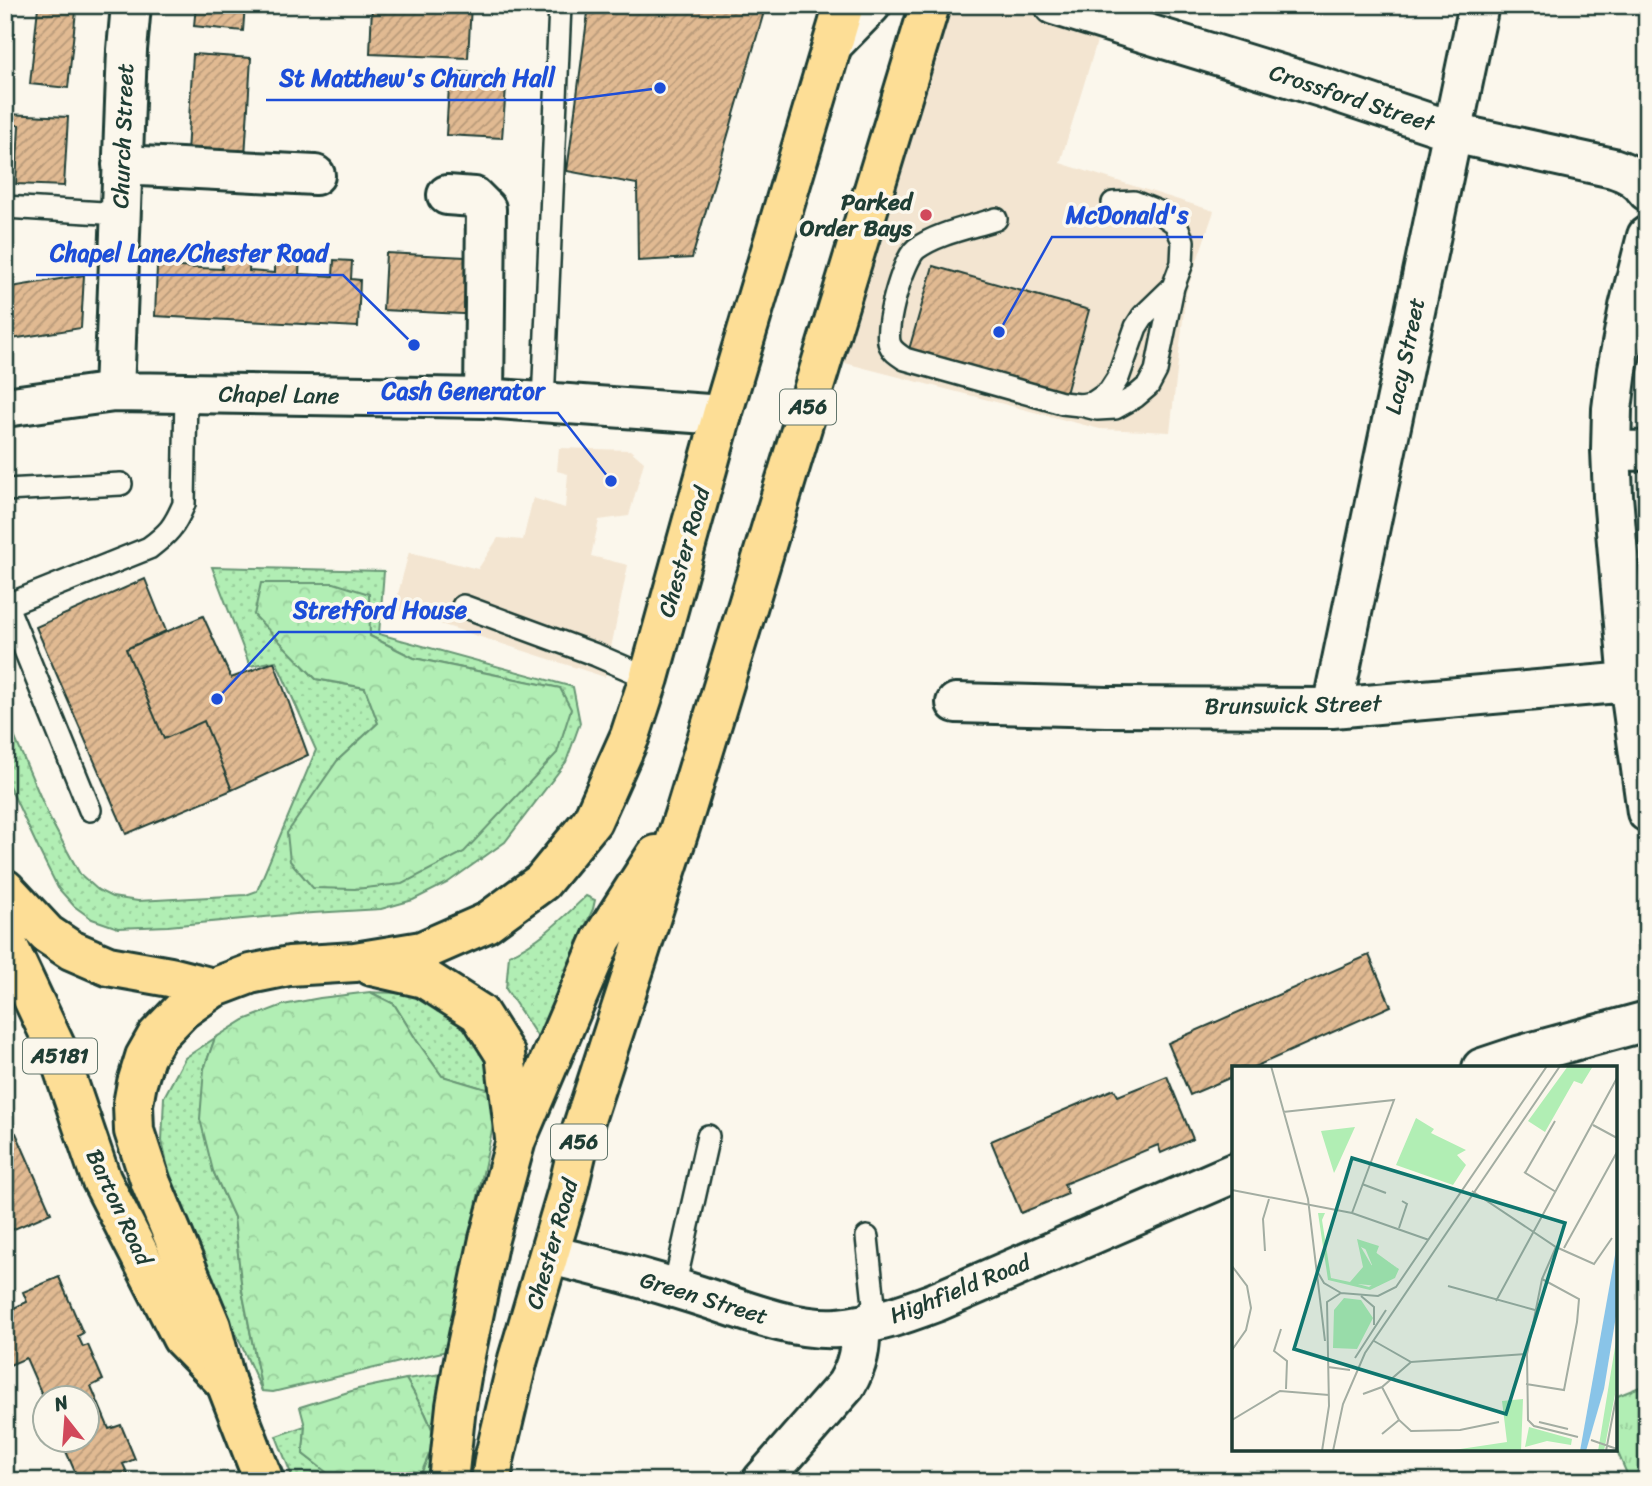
<svg xmlns="http://www.w3.org/2000/svg" width="1652" height="1486" font-family="Sriracha,sans-serif">
<defs>
<pattern id="grass-dots" width="8" height="8" patternUnits="userSpaceOnUse" patternTransform="scale(1.75)"><rect width="8" height="8" fill="#b1eeb4"/><path d="M2 2h.1M6 6h.1" fill="none" stroke="#98cd9b" stroke-width="1.8" stroke-linecap="round"/></pattern>
<pattern id="forest-crowns" width="20" height="18" patternUnits="userSpaceOnUse" patternTransform="scale(1.75)"><rect width="20" height="18" fill="#b1eeb4"/><path d="M2 6a3 3 0 1 1 6 0M12 15a3 3 0 1 1 6 0" fill="none" stroke="#98cd9b"/></pattern>
<pattern id="park-tufts" width="24" height="20" patternUnits="userSpaceOnUse" patternTransform="scale(1.75)"><rect width="24" height="20" fill="#b1eeb4"/><path d="M3 7l-1-3M5 7V3M7 7l1-3M15 17l-1-3M17 17v-4M19 17l1-3" fill="none" stroke="#98cd9b"/></pattern>
<pattern id="building-hatch" width="6" height="6" patternUnits="userSpaceOnUse" patternTransform="scale(1.75)"><rect width="6" height="6" fill="#e1ba92"/><path d="M-1 1l2-2M0 6l6-6M5 7l2-2" fill="none" stroke="#b69878"/></pattern>
</defs>
<rect width="100%" height="100%" fill="#fbf7ec"/>
<filter id="ink" filterUnits="userSpaceOnUse"><feTurbulence type="fractalNoise" baseFrequency=".0143" numOctaves="2"/><feDisplacementMap in="SourceGraphic" scale="14" xChannelSelector="R" yChannelSelector="G"/><feConvolveMatrix kernelMatrix="1 2 1 2 8 2 1 2 1" color-interpolation-filters="sRGB"/></filter>
<g filter="url(#ink)">
<path fill="#f3e5d1" d="M952,5H1108L1060,163L1214,211L1186,293L1170,432L1100,429L841,362Z
M559,448L630,450L644,462L629,516L599,520L591,556L628,565L605,677L394,609L409,552L478,569L498,538L523,540L533,498L565,508L568,474L557,471Z"/>
<path fill="url(#grass-dots)" stroke="#689674" stroke-width="2" fill-rule="evenodd" d="M212,567L384,571L379,634L573,687L580,723L566,762L505,842L447,883L413,900L381,909L296,914L168,926L118,928L92,919L74,906L58,888L39,850L5,777V715L50,819L80,874L98,890L112,897L138,901L246,895L257,891L316,750L276,661L250,666ZM255,615L370,636L414,658L559,688L337,761L378,723L365,688L316,679Z
M586,896L595,900L593,909L566,968L541,1042L506,989L509,955C539,942 563,918 586,896Z
M370,992C382,993 396,992 408,995C431,1000 467,1026 479,1045C488,1060 492,1076 496,1092L442,1076L417,1041L394,1004Z
M215,1038L204,1069L213,1171L234,1217L242,1290L262,1391L190,1231L169,1173L162,1141L164,1097L185,1058Z
M442,1374L434,1463L429,1481H418L436,1437L425,1413L406,1379Z
M305,1426L303,1454L330,1475L342,1481H294L276,1436Z"/>
<path fill="url(#forest-crowns)" stroke="#689674" stroke-width="2" d="M261,583H334L369,594L370,636L414,658L560,688L571,709L557,753L464,852L402,884L355,889L313,888L290,861L287,833L337,761L378,723L365,688L316,679L254,615Z
M370,992L394,1004L417,1041L442,1076L496,1092V1112L473,1220L451,1350L273,1392L262,1391L242,1290L234,1217L213,1171L200,1119L204,1069L215,1038L244,1020L283,1005L320,998Z
M406,1379L425,1413L436,1438L418,1481H342L330,1475L303,1454L305,1426L300,1407L358,1389Z"/>
<path fill="url(#park-tufts)" stroke="#689674" stroke-width="2" d="M1647,1384V1481H1630L1615,1446V1397Z"/>
<path fill="url(#building-hatch)" stroke="#1f3d34" stroke-width="2" d="M196,5H245L243,31L194,26Z
M372,5H471L468,58L370,54Z
M589,5H766L692,258L638,261L637,184L567,171Z
M38,7L76,11L68,88L30,84Z
M193,54L251,58L245,157L187,153Z
M450,71L507,75L502,138L446,135Z
M7,114L68,117L64,186L16,184L19,125H7Z
M223,252L250,253L249,271L275,273V256L300,258L299,274L333,276L334,260L352,261L351,279L360,280L358,327L155,316L157,266L222,269Z
M386,253L485,258L482,315L383,310Z
M933,266L1089,310L1065,397L908,353Z
M84,275L81,328L5,340V288Z
M145,579L166,631L126,649L164,739L204,721L232,790L126,834L36,627Z
M203,616L231,678L274,662L308,755L232,790L204,721L164,739L126,649Z
M1369,955L1391,1006L1252,1068H1234V1076L1190,1095L1168,1043Z
M1167,1076L1193,1139L1161,1153L1158,1145L1064,1184L1068,1194L1021,1213L991,1141L1114,1089L1118,1096Z
M16,1133L51,1213L5,1233V1138Z
M59,1277L83,1333L78,1336L83,1347L88,1345L103,1380L91,1386L109,1429L121,1425L135,1459L123,1464L131,1481H79L61,1440H88V1398H46V1404L26,1358L5,1367V1312L27,1302L23,1292Z"/>
<g fill="none" stroke-linecap="round" stroke-linejoin="round">
<defs>
<path id="lane" d="M5,207L120,214
M996,219C972,227 937,233 916,249C903,260 883,329 890,345C893,352 899,355 905,359L1062,403L1080,405L1093,403L1109,392L1118,378L1136,327L1143,316L1173,287L1182,263L1183,241L1175,223L1159,212L1134,202L1113,203
M543,403L560,5
M1085,406L1097,409L1115,408L1135,397L1148,386L1156,371L1173,287
M5,490L121,484
M5,601L90,810
M7,605L149,548C169,533 174,527 184,504L186,393
M463,606L596,655L649,678
M674,1288L708,1136
M860,1325L874,1304L867,1237"/>
<path id="street" d="M1054,5L1321,87L1471,137L1613,168C1628,173 1638,178 1647,191
M833,44L871,5
M122,165L315,175
M447,195L474,197L486,209L484,398
M1647,236L1629,307L1617,370L1612,409L1611,450L1613,496L1629,682L1647,812
M114,392L127,50L131,5
M5,407L114,392L186,393L484,398L722,415
M1611,450L1647,451
M956,703L1107,707L1332,708L1629,682
M1332,708L1479,5
M1482,1068L1518,1056L1647,1021
M550,1255C598,1266 647,1279 694,1294C739,1308 791,1331 838,1328C873,1325 904,1314 936,1302L1234,1173
M762,1481L846,1385C858,1365 861,1348 860,1325"/>
<path id="primary" d="M5,889L47,934L71,950L108,966L170,977L213,988
M5,939L57,1050L101,1179L182,1338L226,1383"/>
<path id="highway" d="M372,966L424,978L479,1013L505,1054L515,1138
M264,1481L226,1383L211,1326L151,1183L134,1131L133,1104L137,1083L145,1057L157,1036L182,1010L213,988L250,974L289,966L355,962L422,951L486,923L542,882L592,821L630,736L649,678L722,415L844,5
M448,1481L456,1406L463,1365L489,1239L516,1140L602,939L656,855
M491,1481L494,1460L518,1359L567,1193L582,1129L686,809L930,5"/>
</defs>
<use href="#lane" stroke="#1f3d34" stroke-width="26"/>
<use href="#street" stroke="#1f3d34" stroke-width="44"/>
<use href="#primary" stroke="#1f3d34" stroke-width="44"/>
<use href="#highway" stroke="#1f3d34" stroke-width="44"/>
<use href="#lane" stroke="#fbf7ec" stroke-width="21"/>
<use href="#street" stroke="#fbf7ec" stroke-width="38"/>
<use href="#primary" stroke="#fdde96" stroke-width="38"/>
<use href="#highway" stroke="#fdde96" stroke-width="38"/>
</g>
</g>
<circle fill="#d1495b" stroke="#fbf7ec" stroke-width="2.5" cx="926" cy="215" r="7"/>
<g text-anchor="middle" dominant-baseline="central" stroke-width="7" stroke-linejoin="round" paint-order="stroke">
<g fill="#fbf7ec" stroke="#61756b" stroke-width="2">
<rect x="780" y="389.5" width="56" height="35" rx="5"/>
<rect x="23" y="1038.5" width="74" height="35" rx="5"/>
<rect x="551" y="1124.5" width="56" height="35" rx="5"/>
</g>
<g font-size="21" font-weight="bold" fill="#1f3d34">
<text x="808" y="407">A56</text>
<text x="60" y="1056">A5181</text>
<text x="579" y="1142">A56</text>
</g>
<g font-size="23" fill="#1f3d34" stroke="#fbf7ec">
<text transform="translate(1352 98) rotate(18)">Crossford Street</text>
<text transform="translate(123 136) rotate(-88)">Church Street</text>
<text transform="translate(1405 356) rotate(-78)">Lacy Street</text>
<text transform="translate(279 395) rotate(1)">Chapel Lane</text>
<text transform="translate(684 552) rotate(-74)">Chester Road</text>
<text transform="translate(1293 705) rotate(-1)">Brunswick Street</text>
<text transform="translate(119 1207) rotate(65)">Barton Road</text>
<text transform="translate(552 1244) rotate(-74)">Chester Road</text>
<text transform="translate(960 1289) rotate(-22)">Highfield Road</text>
<text transform="translate(704 1298) rotate(17)">Green Street</text>
</g>
<g font-size="23" font-weight="bold" fill="#1f3d34" stroke="#fbf7ec" text-anchor="end">
<text x="912" y="202">Parked<tspan x="912" dy="26">Order Bays</tspan></text>
</g>
</g>
<g transform="translate(1232 1066)">
<rect width="385" height="385" fill="#fbf7ec"/>
<path d="M336,0H361L350,18L342,15L313,66L296,55ZM123,61L104,103L102,107L89,65ZM86,147H93L90,154L99,212L118,216L131,201L125,173L147,180L144,188L167,203L163,212L138,224L96,214ZM129,181L143,188L165,202L137,221L126,218L140,200Z" fill="#b1eeb4" fill-rule="evenodd"/>
<path d="M131,177L165,202L162,210L146,220L126,218L124,210L140,199ZM112,232L129,234L141,252L125,283L101,282L102,244ZM385,269V318L372,385H366ZM297,361L340,373L339,379L315,375L293,381Z" fill="#b1eeb4"/>
<path d="M184,52L202,63L199,67L234,84L225,89L234,99L221,119L164,99Z" fill="#b1eeb4"/>
<path d="M291,333L289,385H215L275,376L270,335Z" fill="#b1eeb4"/>
<path d="M385,178V244L372,323L354,385H348Z" fill="#89c4e8"/>
<path fill="none" stroke="#a3ada2" stroke-width="2" d="M39,0L76,133L93,275M51,46L162,34L120,147M361,59L385,72M292,106L324,126M293,107L323,55M130,118L154,127M0,124L120,147L197,174M240,125L324,181L362,198L380,172M167,162L175,138L170,135M324,181L310,213L295,288L296,354L302,360L346,371M332,182L385,86M33,185L31,153L37,133M0,200L15,220L19,242L14,264L0,284M85,205L92,217L109,227M216,220L303,244M129,230L142,241V259M264,235L385,12M49,263L42,285L55,295L54,323M142,275L179,296L295,288M123,292L154,244M96,301L118,304M294,318L332,324L345,256L347,233L310,213M150,321L167,354L179,365L228,364L267,356M131,328L150,321L179,296M0,354L48,325L97,329M307,356L336,363M150,368L167,354M359,374L385,383M90,385L97,340L95,236L109,227L146,230L164,221L315,0M101,385L111,338L133,287L328,0M374,385L385,327"/>
<path fill="#0f766e" fill-opacity="0.15" stroke="#0f766e" stroke-width="3.5" d="M120,92L333,157L274,348L62,283Z"/>
<rect width="385" height="385" fill="none" stroke="#1f3d34" stroke-width="3.5"/>
</g>
<path fill="none" stroke="#1d4ed8" stroke-width="2.5" d="M660 88L568 100H266M999 332L1052 237H1203M414 345L343 275H36M611 481L558 413H367M217 699L279 632H481"/>
<g fill="#1d4ed8" stroke="#fbf7ec" stroke-width="2.5">
<circle cx="660" cy="88" r="7"/>
<circle cx="999" cy="332" r="7"/>
<circle cx="414" cy="345" r="7"/>
<circle cx="611" cy="481" r="7"/>
<circle cx="217" cy="699" r="7"/>
</g>
<g font-size="24" text-anchor="middle" font-weight="bold" fill="#1d4ed8" stroke="#fbf7ec" stroke-width="7" stroke-linejoin="round" paint-order="stroke">
<text x="417" y="86">St Matthew's Church Hall</text>
<text x="1127" y="223">McDonald's</text>
<text x="189" y="261">Chapel Lane/Chester Road</text>
<text x="463" y="399">Cash Generator</text>
<text x="380" y="618">Stretford House</text>
</g>
<rect width="1652" height="1486" fill="none" stroke="#fbf7ec" stroke-width="28"/>
<rect x="14" y="14" width="1624" height="1458" fill="none" stroke="#1f3d34" stroke-width="2.5" filter="url(#ink)"/>
<g transform="translate(66 1419) rotate(343)"><circle r="33" fill="#fbf7ec" stroke="#a3ada2" stroke-width="2"/>
<path d="M0-5L12 26L0 18L-12 26Z" fill="#d1495b"/>
<text y="-10" font-size="19" font-weight="bold" text-anchor="middle" fill="#1f3d34">N</text>
</g>
</svg>
